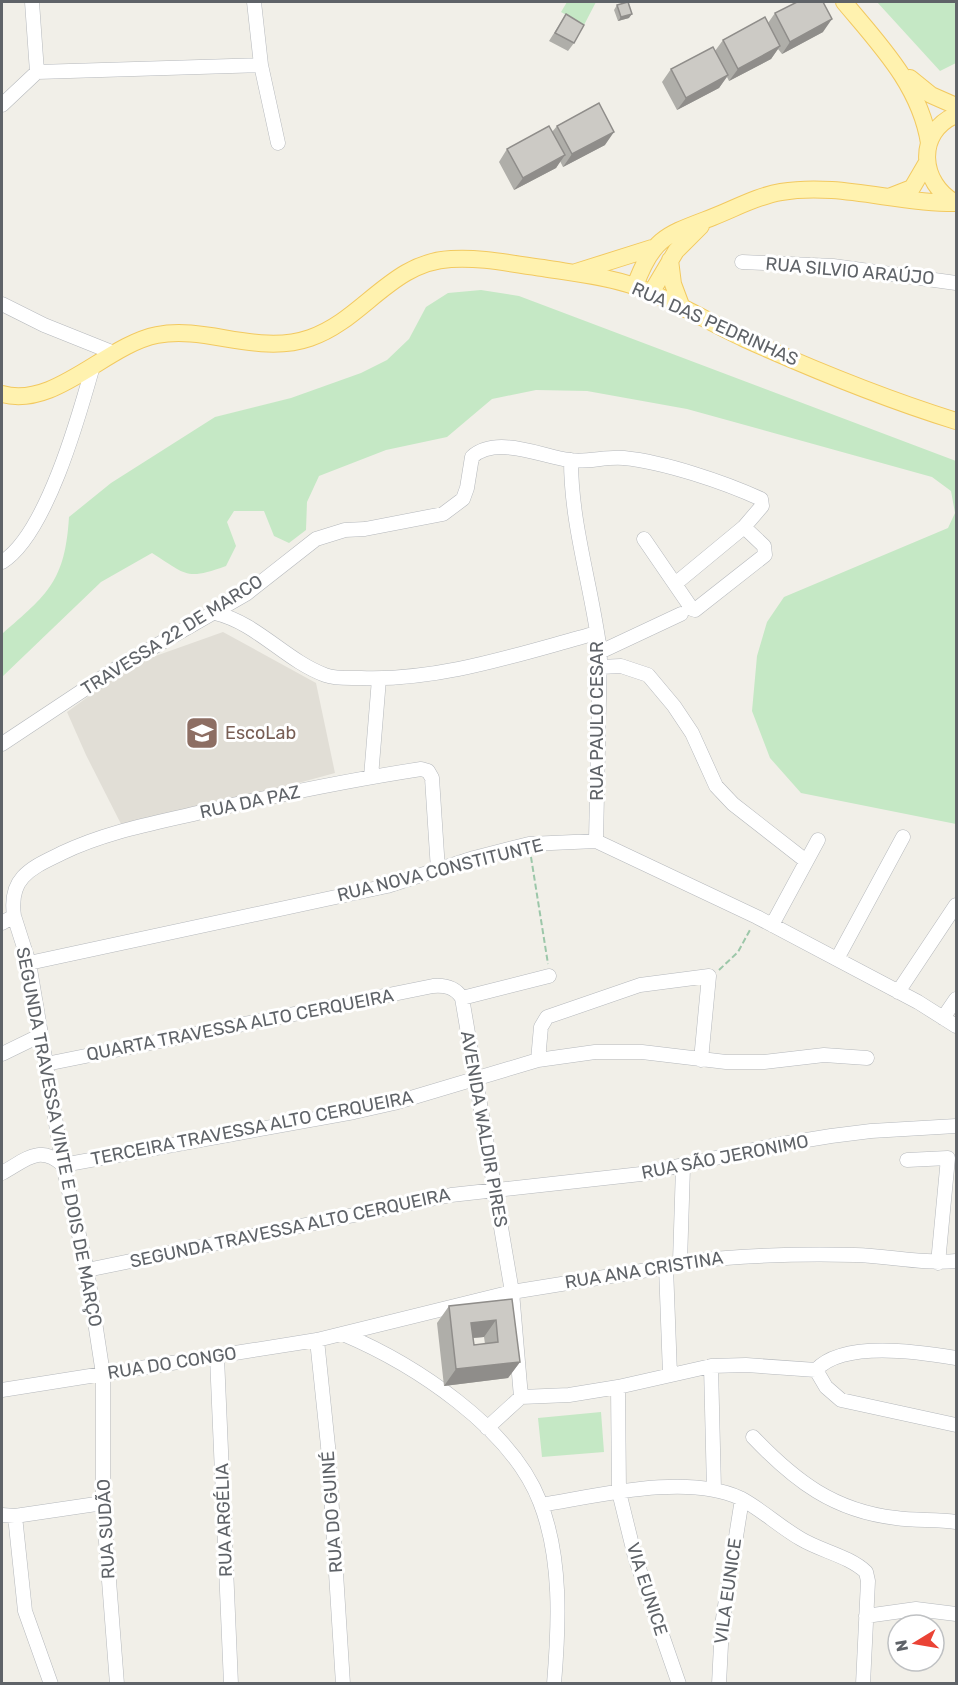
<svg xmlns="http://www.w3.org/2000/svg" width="958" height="1685" font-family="Rubik,sans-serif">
<rect width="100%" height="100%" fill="#f1efe8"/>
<path fill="#e1ded6" d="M223,632L316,683L335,773L187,813L121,824L86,755L67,712L133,664Z"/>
<path fill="#c5e8c5" d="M567,2H596L584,25L561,12Z
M877,2H956V63L940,71Z
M481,290L519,296L956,461V824L801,793L770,758L752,711L757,656L767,622L784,597L948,528L955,513L951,491L932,477L687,409L587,391L536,390L492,399L447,437L386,450L319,476L307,502L306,530L289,543L274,536L264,511H234L227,522L236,546L226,566C185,581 186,574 152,553L101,582L2,677V634C48,594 65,581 69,517L111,483L215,417L291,398L361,373L387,360L409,339L426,307L448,293Z
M601,1412L604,1452L542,1457L538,1418Z"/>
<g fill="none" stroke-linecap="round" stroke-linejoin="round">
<defs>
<path id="minor" d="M32,2L37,72
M254,2L261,65L278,143
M2,105L37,72L261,65
M742,262L833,266L956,283
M2,304L44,325L114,353
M571,460C571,526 592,587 600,652L596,841
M644,539L692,609L695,610L765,555L764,546L744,527
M2,562C46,535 79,416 93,366
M215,613C257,623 285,660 325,675C336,679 350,678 361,678C442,681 521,653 597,633
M600,652L681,614
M600,667L621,666L648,675L674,706L692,733L716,786L733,804L806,861
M2,744L112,671L246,594L316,539L345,530L365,529L443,514L463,499L467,488L472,457C496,435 541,456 569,460C587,463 606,456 624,458C664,462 724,482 761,499L762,506L744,527L675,584
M371,777L379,679
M14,916C12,902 13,888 23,877C33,866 48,860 62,853C108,831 156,823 206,811C277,795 349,780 421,769L428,771L432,778L438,870
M2,923L14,916L29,963L63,1165L87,1270L103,1374V1503L117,1684
M772,925L818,840
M837,959L903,837
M29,963L387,886L474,858L529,844L596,841L757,917L918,1002L956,1026
M898,992L956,905
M462,998L549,976
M943,1018L956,999
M2,1054L39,1036
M538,1060L541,1027L547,1017L640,985L709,976L701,1060
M46,1064L433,986C445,985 455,987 462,998L512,1292L521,1397
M907,1160L948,1158L938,1263
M2,1173C26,1160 39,1144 63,1165L354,1112L394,1103L538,1060L595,1052H642L726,1062H764L824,1055L867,1058
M680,1262L683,1167
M666,1267L670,1374
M87,1270L451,1195L641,1174L776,1145L831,1136L871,1131L956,1126
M343,1334C414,1364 511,1427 540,1502C562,1558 559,1625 554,1684
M317,1340L328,1446L343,1684
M217,1357L231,1684
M711,1366L714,1490
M816,1370L826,1387L841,1400L956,1425
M618,1387L619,1492L635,1557L679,1684
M2,1390L317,1340L512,1292L666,1267L680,1262C739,1256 796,1253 855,1255C889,1256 922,1264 956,1261
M521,1397L569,1395L618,1387L711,1366L746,1365L816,1370C843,1340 920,1352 956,1358
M487,1428L521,1397
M753,1437C795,1481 834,1511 896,1518C916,1521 936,1519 956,1522
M541,1505C597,1496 687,1473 740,1498C761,1509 780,1527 801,1539C821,1551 849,1556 866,1572L868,1581L863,1684
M2,1515L15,1516L103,1503
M15,1516L25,1611L51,1684
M866,1616L916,1609L956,1614
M719,1684L722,1625L742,1499"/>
<path id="major" d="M844,2C880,45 920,86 929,143
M910,78L931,95L956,106
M889,197L912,188L926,164
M956,203C920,184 915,132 956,115
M670,260L673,284L682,308
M576,272L652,248
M635,286C653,237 666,235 713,217C736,208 757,196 781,192C839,182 898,204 956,203
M651,293L676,251L701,226
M2,394C55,409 106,345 157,335C206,325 258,356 310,338C363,320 391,262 451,259C482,257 512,264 543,268C573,273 605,276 634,286C672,299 708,322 745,339C814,370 885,399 956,421"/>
</defs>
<use href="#minor" stroke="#b5b8bc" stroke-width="15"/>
<use href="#major" stroke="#f2c960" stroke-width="18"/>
<path stroke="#9cc7a9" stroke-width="2" stroke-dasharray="6 3" stroke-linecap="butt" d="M531,857L548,964
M719,970L738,952L751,928"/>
<use href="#minor" stroke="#fff" stroke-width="14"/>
<use href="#major" stroke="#fff2af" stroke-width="16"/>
</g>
<path fill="#afaea9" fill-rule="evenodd" d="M617,5L629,18L618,21L614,10Z
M775,13L823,32L782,54L778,49L771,59L729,81L727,77L719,88L677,110L662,82L671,69L715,51L723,40L768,23Z
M566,14L574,43L568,51L549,41Z
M557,126L605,145L563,167L560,161L556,168L514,190L499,162L507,149L552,132Z
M512,1299L520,1362L508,1378L444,1386L437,1323L449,1306ZM484,1337L485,1344L474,1345L473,1338Z"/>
<path fill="#8f8d8a" d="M632,14L629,18L618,21L621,17Z
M832,19L823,32L782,54L790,42Z
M780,46L771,59L729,81L738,69Z
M728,75L719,88L677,110L686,98Z
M614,132L605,145L563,167L572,154Z
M565,155L556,168L514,190L523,178Z
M496,1320L484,1337L460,1339L471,1323Z
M520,1362L508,1378L444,1386L456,1369Z"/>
<path fill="#cccac5" stroke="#8f8d8a" stroke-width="1.5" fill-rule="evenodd" d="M628,2L632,14L621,17L617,5Z
M797,2H823L832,19L790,42L775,13Z
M566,14L584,25L574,43L555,33Z
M765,17L780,46L738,69L723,40Z
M713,47L728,75L686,98L671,69Z
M599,103L614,132L572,154L557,126Z
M549,126L565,155L523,178L507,149Z
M512,1299L520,1362L456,1369L449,1306ZM496,1320L498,1342L474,1345L471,1323Z"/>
<defs>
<symbol id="university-square" viewBox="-11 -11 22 22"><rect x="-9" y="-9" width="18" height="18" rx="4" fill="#8d6e63" stroke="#fff"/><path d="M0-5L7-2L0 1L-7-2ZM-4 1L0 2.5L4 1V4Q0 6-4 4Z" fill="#fff"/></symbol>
</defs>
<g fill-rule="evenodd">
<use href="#university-square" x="183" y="714" width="38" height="38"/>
</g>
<g text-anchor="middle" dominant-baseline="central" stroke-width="6" stroke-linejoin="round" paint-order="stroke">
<g font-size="18" fill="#5f6368" stroke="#fff">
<text transform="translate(850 271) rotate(5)">RUA SILVIO ARAÚJO</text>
<text transform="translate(715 324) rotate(24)">RUA DAS PEDRINHAS</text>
<text transform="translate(172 635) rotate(-32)">TRAVESSA 22 DE MARCO</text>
<text transform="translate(597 721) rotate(-90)">RUA PAULO CESAR</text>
<text transform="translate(250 802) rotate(-12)">RUA DA PAZ</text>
<text transform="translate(440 870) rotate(-14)">RUA NOVA CONSTITUNTE</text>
<text transform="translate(240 1025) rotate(-11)">QUARTA TRAVESSA ALTO CERQUEIRA</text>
<text transform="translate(252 1128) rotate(-11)">TERCEIRA TRAVESSA ALTO CERQUEIRA</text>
<text transform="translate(484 1129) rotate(80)">AVENIDA WALDIR PIRES</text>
<text transform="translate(59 1137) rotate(79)">SEGUNDA TRAVESSA VINTE E DOIS DE MARÇO</text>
<text transform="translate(725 1157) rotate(-11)">RUA SÃO JERONIMO</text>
<text transform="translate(290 1228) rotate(-12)">SEGUNDA TRAVESSA ALTO CERQUEIRA</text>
<text transform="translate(644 1270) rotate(-9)">RUA ANA CRISTINA</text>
<text transform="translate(172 1363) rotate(-9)">RUA DO CONGO</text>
<text transform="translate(332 1512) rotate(-94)">RUA DO GUINÉ</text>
<text transform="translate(224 1520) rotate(-92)">RUA ARGÉLIA</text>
<text transform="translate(106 1529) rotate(-93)">RUA SUDÃO</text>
<text transform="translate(647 1589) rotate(72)">VIA EUNICE</text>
<text transform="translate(728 1591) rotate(-82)">VILA EUNICE</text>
</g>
<g font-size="18" fill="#785e54" stroke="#fff" text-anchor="start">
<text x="225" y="733">EscoLab</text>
</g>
</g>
<rect width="958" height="1685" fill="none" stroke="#5f6368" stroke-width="6"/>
<g transform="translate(916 1643) rotate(259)"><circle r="28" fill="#ffffff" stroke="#bfc1c3" stroke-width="1.5"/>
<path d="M0-4.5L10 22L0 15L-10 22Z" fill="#ea4335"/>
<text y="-9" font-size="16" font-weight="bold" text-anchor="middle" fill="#5f6368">N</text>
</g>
</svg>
